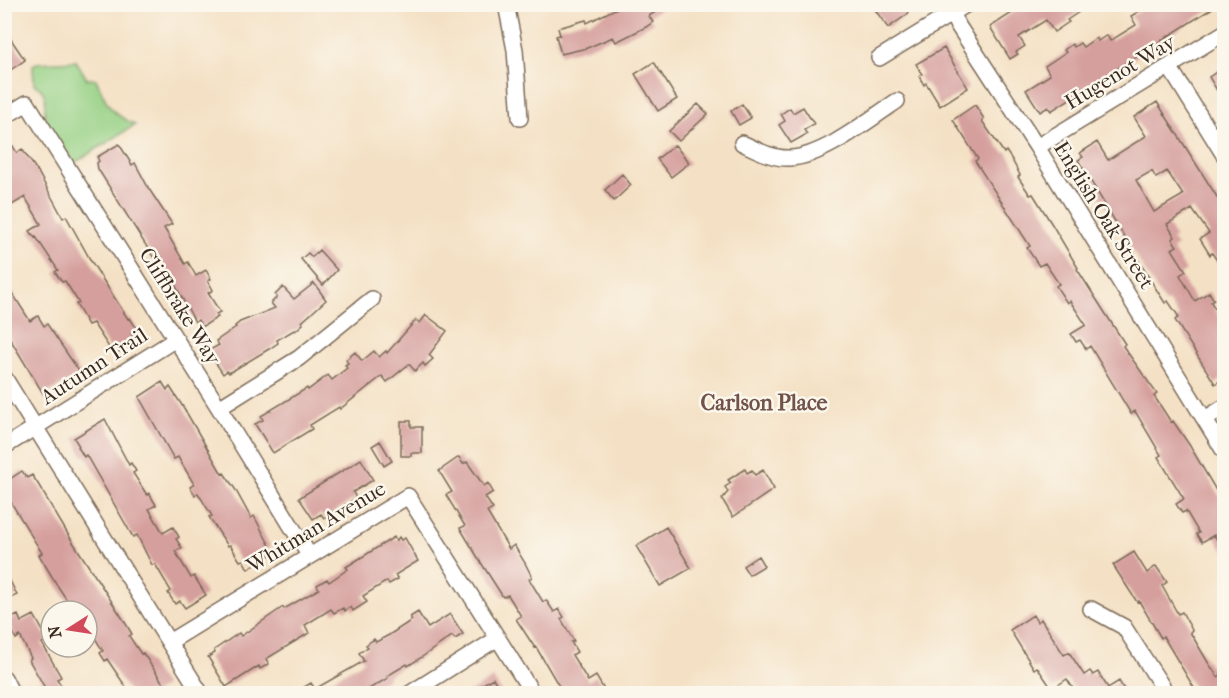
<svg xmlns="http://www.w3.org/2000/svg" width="1229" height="698" font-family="'IM FELL French Canon',serif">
<rect width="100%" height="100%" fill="#fbf7ec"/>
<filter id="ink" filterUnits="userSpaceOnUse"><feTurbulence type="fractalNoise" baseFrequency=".0167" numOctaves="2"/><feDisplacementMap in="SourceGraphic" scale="12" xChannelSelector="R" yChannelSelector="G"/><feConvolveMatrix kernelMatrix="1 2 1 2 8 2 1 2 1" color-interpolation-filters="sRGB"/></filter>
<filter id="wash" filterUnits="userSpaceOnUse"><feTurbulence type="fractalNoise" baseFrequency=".008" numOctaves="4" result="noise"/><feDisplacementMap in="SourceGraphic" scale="24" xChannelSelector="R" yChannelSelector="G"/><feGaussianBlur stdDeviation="1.35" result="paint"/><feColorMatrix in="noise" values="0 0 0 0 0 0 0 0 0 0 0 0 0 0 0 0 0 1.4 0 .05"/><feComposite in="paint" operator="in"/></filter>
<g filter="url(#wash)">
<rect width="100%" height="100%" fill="#f4e1c5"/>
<path fill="#95d084" stroke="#687d51" stroke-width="1.5" d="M76,61L87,79H96C108,106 108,111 135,125L73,164C64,150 54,137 47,122C40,109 53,92 34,85L33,65L37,63Z"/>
<g id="blocks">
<path fill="#d59f9d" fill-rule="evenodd" d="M625,4H668L649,16L653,22L646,27L616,42L613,37L587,48L561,54L556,36L560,35L558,28L586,20L587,23Z
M871,4H904L909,13L888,28Z
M1026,4H1091L1067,20L1069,22L1054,32L1046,20L1019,37L1025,46L1016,52L1018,54L1010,59L990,27Z
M1161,4H1219L1051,111L1048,107L1040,112L1026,90L1050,75L1045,66L1066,52L1064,50L1072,44L1074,47L1080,43L1083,47L1096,38L1098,41L1107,35L1110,41L1136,25L1131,16L1148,6L1151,10Z
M4,29L25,60L9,71L4,64Z
M944,48L968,88L940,106L926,83L924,85L919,76L922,74L916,64Z
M654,62L677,99L658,111L635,74Z
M1224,67V102L1209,77Z
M1157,102L1224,208V271L1212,253L1210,255L1200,239L1209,233L1192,209L1167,224L1175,237L1172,239L1177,246L1172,249L1186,271L1180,275L1195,301L1209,292L1214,300L1211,302L1224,324V378L1215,384L1175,320L1179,317L1168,301L1165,303L1151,281L1078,160L1083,157L1080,153L1097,142L1108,160L1146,136L1134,117ZM1152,171L1156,178L1167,171L1183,195L1154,212L1136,180Z
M698,104L708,114L679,141L669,131Z
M742,104L751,118L739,125L731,111Z
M975,105L984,119L982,121L1004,153L1006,151L1012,160L1020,175L1018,177L1030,195L1033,194L1053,226L1078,268L1077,269L1125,344L1123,346L1157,394L1154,396L1171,422L1173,421L1190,446L1224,504V551L1214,535L1202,542L1196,534L1199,533L1186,511L1182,513L1176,504L1184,499L1158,457L1161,455L1135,411L1131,414L1090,346L1086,349L1080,340L1076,342L1071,334L1086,325L1070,301L1067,303L1056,286L1059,284L1045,263L1039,266L1027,248L1030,246L975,161L978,159L953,120Z
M803,107L814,124L804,130L807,134L791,143L779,125L785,121L781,114L790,108L793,113Z
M119,144L132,165L135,163L149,189L172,224L164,228L185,264L188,262L196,276L206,270L211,279L208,281L213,290L208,293L220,312L216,314L218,317L202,327L198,320L195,322L171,277L167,279L98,169L97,163L99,161L97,157Z
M675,145L689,163L671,177L657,159Z
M13,146L17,153L22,149L38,172L63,218L66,216L91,261L128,319L130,318L137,329L131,333L136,340L114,355L93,323L88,325L76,304L79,303L65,281L62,282L55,272L58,270L36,237L35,238L30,231L41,224L25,197L12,205L4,192V152Z
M622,174L631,185L614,201L605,190Z
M319,250L337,270L323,285L301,259L308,253L312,257Z
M4,280L30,321L38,316L44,326L47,324L81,374L44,395L4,329Z
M314,283L326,300L302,322L303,324L295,331L294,330L277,340L278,343L269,349L229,373L227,371L223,374L208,351L219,345L216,341L236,327L235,326L240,322L275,308L271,303L277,297L275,295L283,287L294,299Z
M426,315L447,331L429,355L433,359L425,366L423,363L415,371L409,364L387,382L382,376L340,409L339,407L310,425L312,429L273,453L255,424L263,420L261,416L307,388L308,390L328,375L332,380L347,368L345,365L348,363L346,360L355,352L362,361L374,351L379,357L386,351L387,353L416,320L420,323Z
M162,382L167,390L170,387L185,410L222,474L224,473L235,489L251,518L254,516L270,546L266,549L270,555L248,569L243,560L240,561L230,545L228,546L222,537L209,517L212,516L198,493L195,495L190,487L194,484L178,457L174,459L139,397Z
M105,419L129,465L131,463L136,471L133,473L147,495L149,493L156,505L149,509L163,533L173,527L179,537L176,539L182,548L175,551L191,578L194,576L206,595L185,608L180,601L175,604L168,593L171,591L155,564L152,565L137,535L133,537L86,455L84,457L78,447L79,446L74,438Z
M401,421H411V427H422V453H411V456H401Z
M380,441L392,461L384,466L372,446Z
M459,457L463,464L467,462L484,486L488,483L493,492L485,497L493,509L487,512L509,549L514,545L525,563L532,577L529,579L543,602L546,600L554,612L559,609L564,617L561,619L574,641L571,642L577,652L572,655L588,681L596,676L606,693H563L536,647L535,648L516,619L521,616L508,595L503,597L480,561L460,528L465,526L446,495L452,492L439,471Z
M361,459L373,480L353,492L356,498L324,518L321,514L313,519L299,498Z
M745,469L747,473L752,470L755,475L763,470L774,489L733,517L722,499L728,492L725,487L731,483L728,480Z
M22,471L27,478L32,475L38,484L69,536L123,619L132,634L129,636L141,654L143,653L165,686L154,693H130L107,659L105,661L100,653L103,651L87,625V611H78L75,606L72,608L57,585L39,555L42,553L4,491V483Z
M666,527L691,568L660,586L636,546Z
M394,537L396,541L399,537L401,540L405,538L418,561L395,575L398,579L389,584L387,581L363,596L367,602L353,611L351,607L345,611L343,608L334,613L331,609L305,625L309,633L266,659L269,664L260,669L259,666L226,687L208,657L215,653L214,650L239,633L241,636L283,607L284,609L319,589L317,585L327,579L329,582L348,569L346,567Z
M1134,552L1147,573L1156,566L1167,582L1162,586L1178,614L1182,612L1192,630L1190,632L1209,664L1218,677L1224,673V693H1197L1163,636L1161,638L1139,601L1137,602L1124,582L1113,565Z
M758,556L764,566L749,575L743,566Z
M4,569L17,595L4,601Z
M418,612L428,628L450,614L463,634L455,639L452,636L422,657L408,666L407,664L387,676L388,678L362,693H294L311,683L315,689L364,661L359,653L368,647L366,645L374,639L376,642L389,635L412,620L410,617Z
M18,615L21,622L34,615L48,640L42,643L61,677L57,679L66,693H48L29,660L31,658L20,636L16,639L7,620Z
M1033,615L1037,622L1041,619L1064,655L1069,652L1084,675L1090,671L1093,675L1098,672L1108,688L1119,681L1126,693H1076L1067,679L1052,689L1037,667L1034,669L1010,630Z
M493,678L502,693H468Z"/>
</g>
</g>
<g filter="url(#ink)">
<use href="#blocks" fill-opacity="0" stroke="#7c6a58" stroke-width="1.5"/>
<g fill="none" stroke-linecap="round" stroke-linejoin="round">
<defs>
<path id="minor" d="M506,4L515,50L520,118
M944,4L1037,147L1224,451
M879,58L967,4
M1170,68L1224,155
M4,117L27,103L219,408L309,555
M742,143C757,150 773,159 790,158C823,157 870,119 897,101
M1037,147L1224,33
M4,377L201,694
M219,408L299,358L372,299
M1205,419L1224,407
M4,447L176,339
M1091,609L1124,627L1167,694
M169,642L408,496L533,694
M4,678L12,694
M409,694L498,638"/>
</defs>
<use href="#minor" stroke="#7c6a58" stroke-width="18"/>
<use href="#minor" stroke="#fff" stroke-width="15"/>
</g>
</g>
<g text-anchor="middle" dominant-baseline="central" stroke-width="5" stroke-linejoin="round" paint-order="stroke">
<g font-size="21" fill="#3b2a1e" stroke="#fbf7ec">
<text transform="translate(1120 72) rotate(-31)">Hugenot Way</text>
<text transform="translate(1104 215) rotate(58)">English Oak Street</text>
<text transform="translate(180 306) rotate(58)">Cliffbrake Way</text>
<text transform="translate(94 366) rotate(-33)">Autumn Trail</text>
<text transform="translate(316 527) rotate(-31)">Whitman Avenue</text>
</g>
<g font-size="22" font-weight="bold" fill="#71534a" stroke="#fbf7ec">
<text x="764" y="403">Carlson Place</text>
</g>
</g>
<rect width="1229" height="698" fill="none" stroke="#fbf7ec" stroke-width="24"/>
<g transform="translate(69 629) rotate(258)"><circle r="28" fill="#fbf7ec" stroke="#aea59a" stroke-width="1.5"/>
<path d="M0-4.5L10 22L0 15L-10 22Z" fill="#d1495b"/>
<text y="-9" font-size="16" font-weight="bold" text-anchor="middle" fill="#3b2a1e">N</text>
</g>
</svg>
